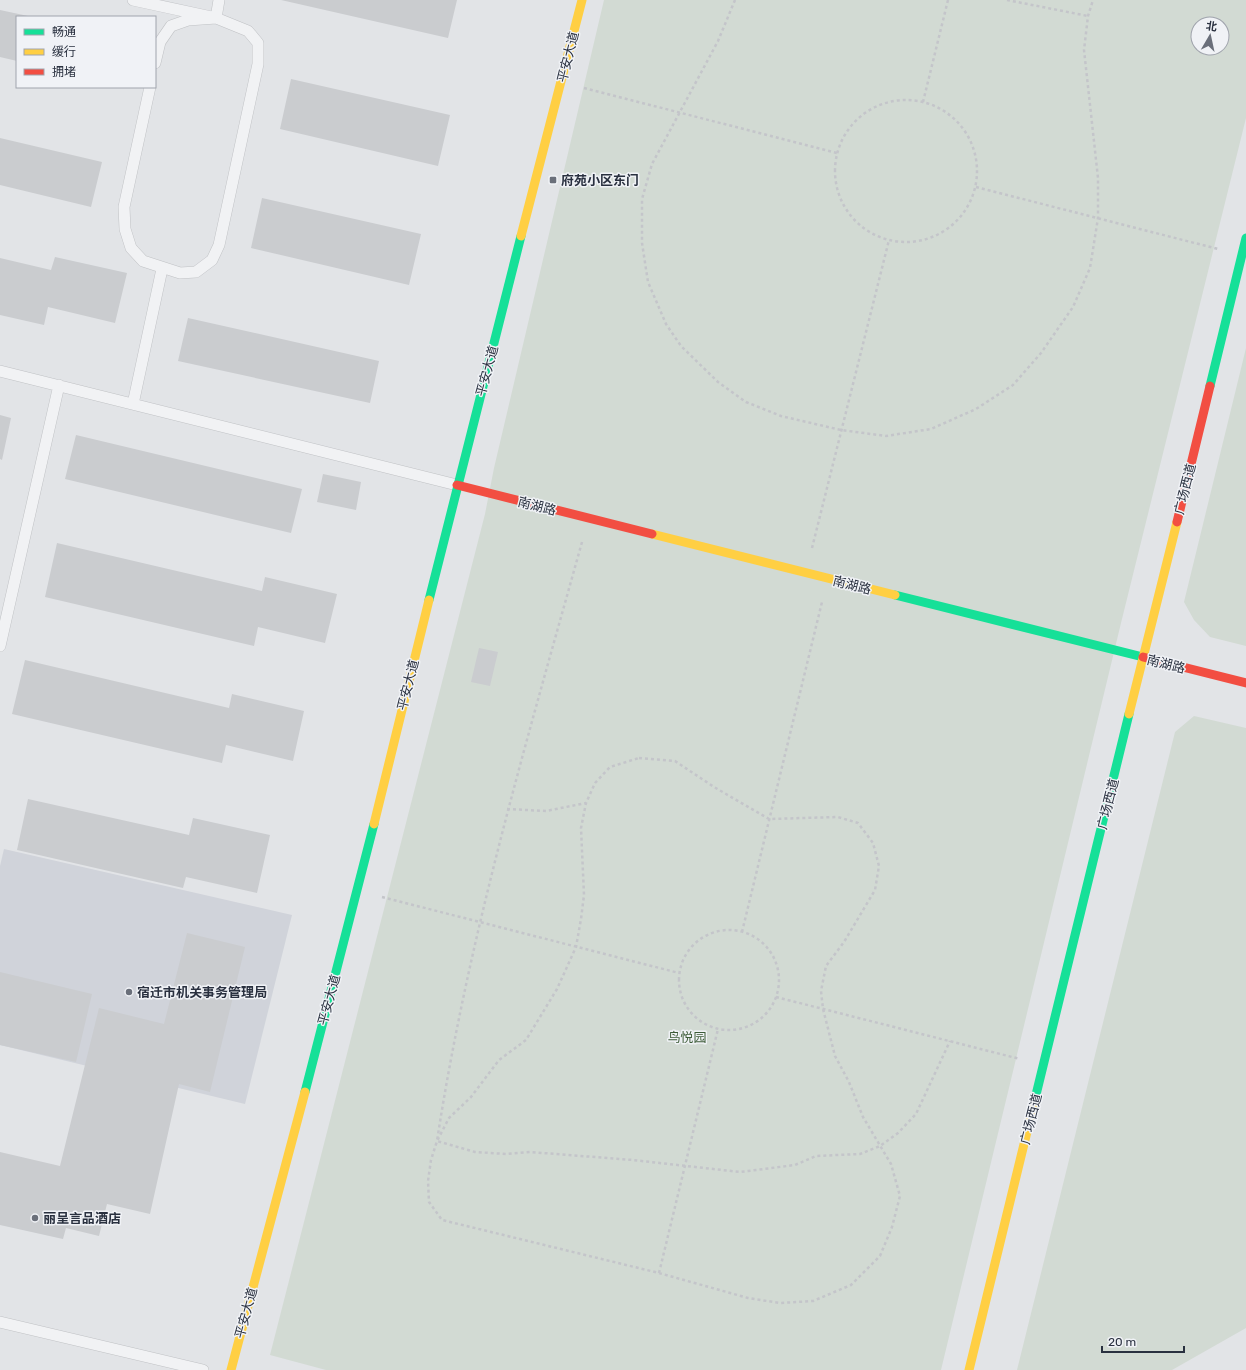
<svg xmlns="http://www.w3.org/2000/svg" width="1246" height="1370" font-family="Rubik,'Noto Sans SC',sans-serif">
<rect width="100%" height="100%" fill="#e2e4e7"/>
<path fill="#d0d3da" d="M4,849L292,915L245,1104L0,1045V866Z"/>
<path fill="#d2dad3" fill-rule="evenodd" d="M604,0H1246V118L1121,623L941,1370H326L270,1355L485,514L494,468ZM1198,24H1222V48H1198Z
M1246,348V646L1210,637L1194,620L1184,602Z
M1194,716L1246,728V1328L1172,1370H1017L1175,732Z"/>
<path fill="#cacccf" d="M281,0H457L448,38Z
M0,10L28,16L17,17V61L0,57Z
M291,79L450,115L438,166L280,129Z
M0,138L102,162L91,207L0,185Z
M262,198L421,234L409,285L251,248Z
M55,257L127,273L115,323L48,307L44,325L0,315V258L51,270Z
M188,318L379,361L370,403L178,361Z
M0,415L11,418L2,460L0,459Z
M76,435L302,489L291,533L65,479Z
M323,474L361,482L356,510L317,502Z
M57,543L262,591L265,577L337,594L325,643L258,627L254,646L45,597Z
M479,648L498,652L490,686L471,682Z
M25,660L229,708L232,694L304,711L293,761L226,745L222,763L12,714Z
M28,799L189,835L193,818L270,835L257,893L186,877L183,888L17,850Z
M187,933L245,947L210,1092L179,1084L150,1214L107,1204L99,1236L66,1228L63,1239L0,1225V1152L60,1166L99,1008L164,1024Z
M0,972L92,994L76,1062L0,1045Z"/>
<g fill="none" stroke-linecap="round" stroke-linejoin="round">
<defs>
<path id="lane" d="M133,0L216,18L219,0
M150,87L124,207L125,229L131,248L143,261L180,273L196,272L212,260L219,245L258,64V43L248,31L216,18L188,20L171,26L160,42L155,63
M0,371L457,485
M133,404L162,269
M0,646L59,385
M0,1322L203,1370"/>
</defs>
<use href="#lane" stroke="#c0c2c5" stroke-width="12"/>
<path stroke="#c4c5ca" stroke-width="2.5" stroke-dasharray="3 3" stroke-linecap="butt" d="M735,0L718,41L652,164L642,199V243L648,282L666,324L681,346L718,382L746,402L781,416L841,430L886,436L931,429L976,409L1013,385L1041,353L1073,307L1090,268L1098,218V178L1084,50L1088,16L1093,0
M1007,0L1088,16
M584,88L837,153
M835 171a71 71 0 1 1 142 0a71 71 0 1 1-142 0Z
M923,102L948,0
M976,187L1218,249
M582,542C527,740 468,938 437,1141L475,1152L506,1154L530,1152L633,1160L740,1172L795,1165L816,1156L860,1154L880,1146L898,1133L916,1114L950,1041
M812,548L889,240
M639,758L675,761L714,787L769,819L838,817L858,823L873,843L879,866L875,890L844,942L826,966L821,991L823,1009L835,1056L849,1082L863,1117L891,1164L900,1196L892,1227L880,1256L851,1285L813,1301L780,1303L748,1298L659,1273L442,1220L429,1202L428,1181L431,1160L437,1141L449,1118L471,1097L499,1060L526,1040L557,989L576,947L581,919L584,895L581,828L586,803L595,783L610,767Z
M507,809L546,811L586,803
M382,897L679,973
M679 980a50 50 0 1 1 100 0a50 50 0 1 1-100 0Z
M742,932L822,602
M776,997L1020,1059
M659,1273L718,1029"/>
<use href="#lane" stroke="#f1f2f4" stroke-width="11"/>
<path stroke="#16e098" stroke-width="9" d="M1210,386L1246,238
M895,595L1143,657
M429,600L521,236
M305,1092L374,824
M1034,1103L1129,714"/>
<path stroke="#ffcf43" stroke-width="9" d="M521,236L582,0
M652,534L895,595
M1129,714L1177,522
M374,824L429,600
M231,1370L305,1092
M969,1370L1034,1103"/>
<path stroke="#f24e42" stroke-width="9" d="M457,485L652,534
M1177,522L1210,386
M1143,657L1246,683"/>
</g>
<g fill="#6a6f7a" stroke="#f0f2f6" stroke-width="1.5">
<rect x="549" y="176" width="8" height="8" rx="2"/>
<circle cx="129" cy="992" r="4"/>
<circle cx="35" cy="1218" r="4"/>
</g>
<g text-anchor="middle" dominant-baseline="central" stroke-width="3" stroke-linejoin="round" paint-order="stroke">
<g font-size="13" fill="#29303f" stroke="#f0f2f6">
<text transform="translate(568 57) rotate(-76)">平安大道</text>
<text transform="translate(487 371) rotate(-75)">平安大道</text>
<text transform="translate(1185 489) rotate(-76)">广场西道</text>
<text transform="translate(537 506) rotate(14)">南湖路</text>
<text transform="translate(852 585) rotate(14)">南湖路</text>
<text transform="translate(1166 664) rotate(14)">南湖路</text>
<text transform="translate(408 685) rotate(-76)">平安大道</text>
<text transform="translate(1108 804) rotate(-76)">广场西道</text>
<text transform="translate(329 1000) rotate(-75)">平安大道</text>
<text transform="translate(1031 1119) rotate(-76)">广场西道</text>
<text transform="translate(246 1313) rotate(-75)">平安大道</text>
</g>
<g font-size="13" font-weight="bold" fill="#29303f" stroke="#f0f2f6" text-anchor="start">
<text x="561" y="180">府苑小区东门</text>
<text x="137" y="992">宿迁市机关事务管理局</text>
<text x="43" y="1218">丽呈言品酒店</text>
</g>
<g font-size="13" fill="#3c5b37" stroke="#f0f2f6">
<text x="687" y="1037">鸟悦园</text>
</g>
</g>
<rect x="16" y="16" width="140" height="72" fill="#f0f2f6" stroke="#a0a4ad"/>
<rect x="24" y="29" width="20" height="6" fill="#16e098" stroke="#a0a4ad"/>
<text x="52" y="36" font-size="12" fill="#29303f">畅通</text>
<rect x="24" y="49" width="20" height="6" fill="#ffcf43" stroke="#a0a4ad"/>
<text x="52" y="56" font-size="12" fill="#29303f">缓行</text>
<rect x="24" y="69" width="20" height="6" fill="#f24e42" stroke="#a0a4ad"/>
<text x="52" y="76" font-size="12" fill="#29303f">拥堵</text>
<g transform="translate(1210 36) rotate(9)"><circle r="19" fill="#f0f2f6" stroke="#a0a4ad"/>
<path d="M0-3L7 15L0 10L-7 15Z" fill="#6a6f7a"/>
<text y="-6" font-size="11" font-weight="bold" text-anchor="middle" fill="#29303f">北</text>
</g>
<path d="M1102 1346v6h82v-6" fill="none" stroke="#29303f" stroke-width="2"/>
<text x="1108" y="1346" font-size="12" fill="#29303f" stroke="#f0f2f6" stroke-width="3" paint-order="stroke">20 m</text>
</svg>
